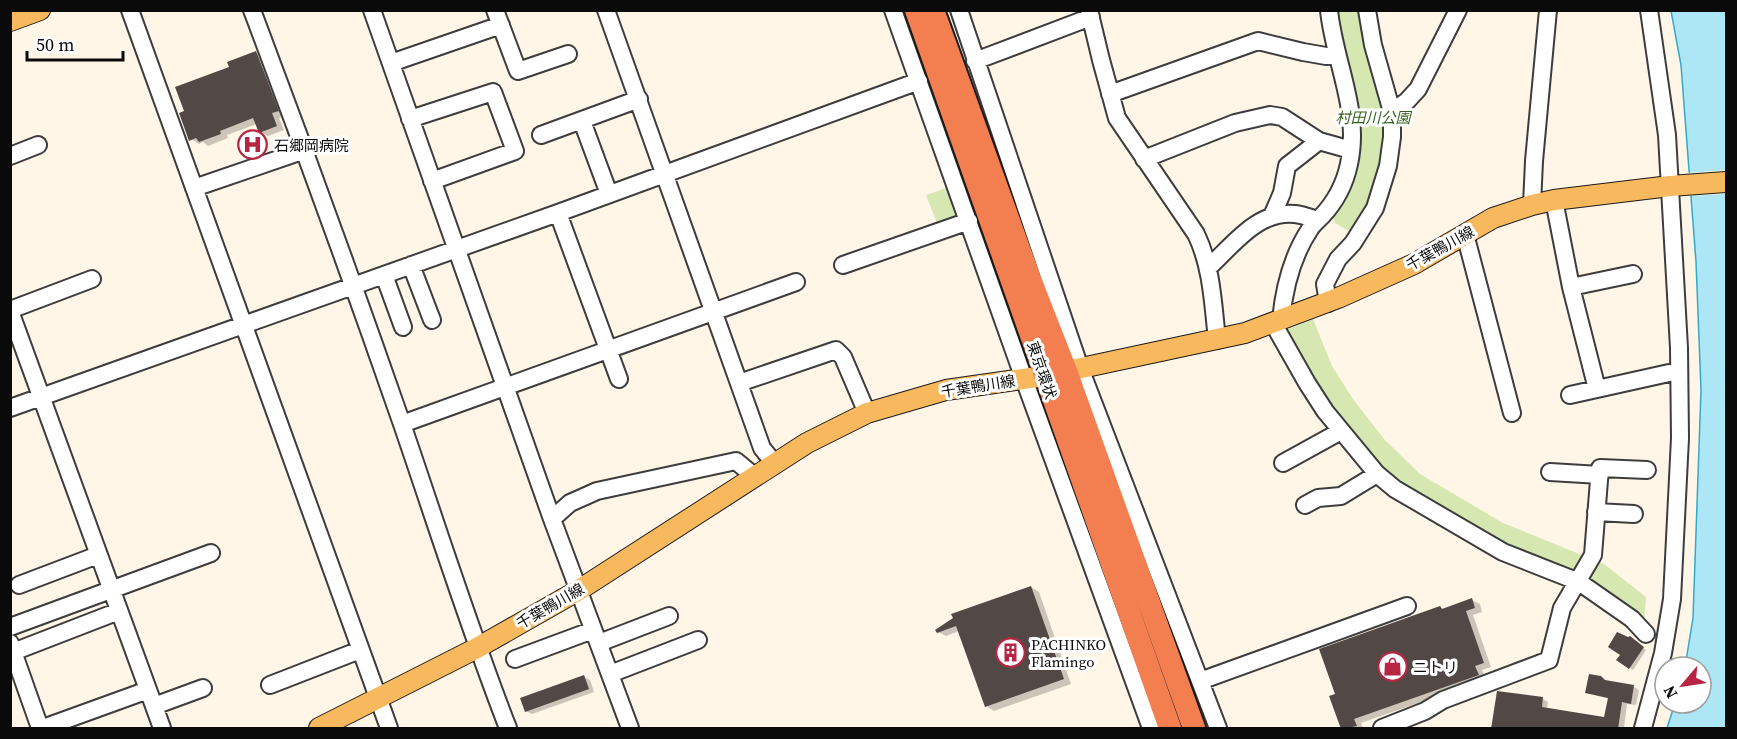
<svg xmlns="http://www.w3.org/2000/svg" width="1737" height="739" font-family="'Source Serif 4','Noto Sans JP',serif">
<rect width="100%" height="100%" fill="#fff6e7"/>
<path fill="#d7e7b2" d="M1336,11H1364L1390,118L1375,201L1354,234L1335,223L1333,216L1354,177L1360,136Z
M949,187L960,218L938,226L926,195Z
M1313,319L1332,366L1353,399L1384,439L1420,474L1503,523L1604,564L1646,597L1644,623L1499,544L1388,477L1316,387L1286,330Z"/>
<path fill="#ade6f5" stroke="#35a8cb" stroke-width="1.5" d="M1671,11H1726V728H1667L1675,703H1701V667H1685L1693,618L1701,390L1696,262L1681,65Z"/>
<path fill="#fff6e7" d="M1726,170V194L1688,196L1686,173Z"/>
<path fill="#0003" d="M256,53L264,57L286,115L279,118L284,130L268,136L260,132L257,124L227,135L228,138L208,146L203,142L199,144L191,139L231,68Z
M1031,587L1039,592L1071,684L994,711L986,706L959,631L946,636L938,632Z
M1472,600L1480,604L1482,612L1473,615L1491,667L1482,670L1486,679L1361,723L1363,728H1342L1337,695L1440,607L1444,610Z
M1634,640L1646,650L1633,670L1618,660Z
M584,677L590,680L594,692L532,714L526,711Z
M1607,682L1634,687L1639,690L1636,705L1627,704L1624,728H1493L1543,699L1548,702L1547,709L1606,718L1609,699L1586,692Z"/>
<path fill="#524946" d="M256,51L279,111L272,113L277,126L259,133L253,118L220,131L221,134L199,142L196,138L189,141L179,113L184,111L175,87L229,67L227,62Z
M1031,586L1064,679L985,707L956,626L937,633L935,630L953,618L951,614Z
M1472,598L1475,608L1466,611L1484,663L1475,666L1479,675L1354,719L1357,726L1341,729L1329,696L1335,694L1319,649L1440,606L1442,609Z
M1617,632L1628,637L1630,636L1644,647L1629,669L1616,660L1620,655L1608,647Z
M1589,674L1601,676L1605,680L1634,685L1631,704L1622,702L1618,729H1491L1497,691L1543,697L1542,707L1604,717L1608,698L1585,693Z
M584,675L589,689L525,712L520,698Z"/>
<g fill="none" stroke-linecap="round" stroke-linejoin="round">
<defs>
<path id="minor" d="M130,10L389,728
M252,10C304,148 354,286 402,424C437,526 469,628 508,728
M372,10L552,519L630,728
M495,10L518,71L568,54
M606,10L762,448L774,463
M893,10L1024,379L1151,728
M959,10L1080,368L1218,728
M1089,10L1101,60L1117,118L1196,234C1212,267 1213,304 1217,340
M975,61L1091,17
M391,63L501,25
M1110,94L1258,41L1303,52L1326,56L1337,55
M1392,112L1407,101L1418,89L1458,10
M410,119L493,92L515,151L432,181
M582,121L609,194
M541,135L639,99
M10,156L38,145
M1144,159L1235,123L1270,115L1282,117L1319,141L1351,150
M194,188L305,150
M1554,200L1571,287L1597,389
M1532,205L1534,161L1548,10
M558,213L619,379
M1272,216L1282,193L1287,166L1319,141
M1465,234L1512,413
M411,265L432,320
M843,265L969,221
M1209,267C1233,245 1258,210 1295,214C1303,215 1311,218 1318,220
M384,275L403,327
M1571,287L1633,274
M1328,303L1325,284L1338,259L1353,243L1375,208L1388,166L1392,137V112L1373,45L1367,10
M10,310L92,279
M10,311L162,728
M1281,320C1284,289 1292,256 1310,229C1313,224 1318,220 1322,216C1336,201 1345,183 1349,164C1361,110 1334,62 1329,10
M1273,323L1307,383L1325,411L1377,474L1395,489L1503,552L1579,582L1632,619L1646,634
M739,383L836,350L843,357L867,413
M1570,395L1669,373
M10,408L558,213L919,81
M402,424L796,282
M1283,463L1341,431
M1550,472L1600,475
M1305,505L1318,498L1341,496L1377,474
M1596,512L1634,514
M552,519L570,503L597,491L736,461L754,476
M19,585L98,555
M10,627L211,553
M10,643L40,728
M599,643L669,616
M13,652L119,611
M515,659L593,630
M610,674L698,640
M1200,681L1407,606
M270,685L360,650
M154,706L203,688
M43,728L148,690
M1382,728L1425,711L1443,700L1549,660L1562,608L1593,555L1600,468L1647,470
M1643,728L1663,653L1672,599L1680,438L1679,348L1667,135L1649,10"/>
<path id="major" d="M10,21L40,10
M319,728L477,648L521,623L579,590L807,443L867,413L946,390L1044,376L1245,333L1338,298L1414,264L1493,218L1532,205L1554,200L1670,186L1726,182"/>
<path id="highway" d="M916,10L1170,728
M933,10L1030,279L1066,371L1194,728"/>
</defs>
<use href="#minor" stroke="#3d3d3d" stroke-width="20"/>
<use href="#major" stroke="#1b1b1b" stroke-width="22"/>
<use href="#highway" stroke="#1b1b1b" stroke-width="26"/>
<use href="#minor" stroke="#fff" stroke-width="16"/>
<use href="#major" stroke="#f7b85e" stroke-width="20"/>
<use href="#highway" stroke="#f37f51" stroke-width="22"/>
</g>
<defs>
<symbol id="hospital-ring" viewBox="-11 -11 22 22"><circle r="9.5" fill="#fff" stroke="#b72544" stroke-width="1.5"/><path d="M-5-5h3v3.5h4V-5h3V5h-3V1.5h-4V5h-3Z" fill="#b72544"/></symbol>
<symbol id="building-ring" viewBox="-11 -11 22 22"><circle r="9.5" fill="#fff" stroke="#b72544" stroke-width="1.5"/><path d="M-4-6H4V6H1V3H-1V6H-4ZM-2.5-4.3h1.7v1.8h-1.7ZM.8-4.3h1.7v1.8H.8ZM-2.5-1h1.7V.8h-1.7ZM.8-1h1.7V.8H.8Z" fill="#b72544"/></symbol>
<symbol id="shop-ring" viewBox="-11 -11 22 22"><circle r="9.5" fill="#fff" stroke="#b72544" stroke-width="1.5"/><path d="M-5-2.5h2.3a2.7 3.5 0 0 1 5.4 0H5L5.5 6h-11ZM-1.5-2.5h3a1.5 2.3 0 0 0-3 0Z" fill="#b72544"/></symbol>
</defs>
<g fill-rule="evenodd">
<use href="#hospital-ring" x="236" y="128" width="33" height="33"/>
<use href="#building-ring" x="994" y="636" width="33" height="33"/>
<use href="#shop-ring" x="1376" y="650" width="33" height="33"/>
</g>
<g text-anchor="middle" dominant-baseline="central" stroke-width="6" stroke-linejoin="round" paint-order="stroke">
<g font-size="15" font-style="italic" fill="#365f1c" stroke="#fff">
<text x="1373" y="117">村田川公園</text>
</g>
<g font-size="15" fill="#0a0a0a" stroke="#fff" text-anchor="start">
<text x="274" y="145">石郷岡病院</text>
<text x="1031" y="644">PACHINKO<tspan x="1031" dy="17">Flamingo</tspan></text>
<text x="1413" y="667">ニトリ</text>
</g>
<g font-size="15" fill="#0a0a0a" stroke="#fff">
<text transform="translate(1440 248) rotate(-29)">千葉鴨川線</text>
<text transform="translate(1042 370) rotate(71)">東京環状</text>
<text transform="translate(978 386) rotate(-9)">千葉鴨川線</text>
<text transform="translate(550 606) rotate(-30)">千葉鴨川線</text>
</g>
</g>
<rect width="1737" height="739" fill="none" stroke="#0a0a0a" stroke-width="24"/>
<g transform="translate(1683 685) rotate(241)"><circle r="28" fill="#ffffff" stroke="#9d9d9d" stroke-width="1.5"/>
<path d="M0-4.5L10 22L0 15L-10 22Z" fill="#b72544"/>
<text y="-9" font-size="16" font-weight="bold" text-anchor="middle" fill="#0a0a0a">N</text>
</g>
<path d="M27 51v9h96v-9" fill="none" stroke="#0a0a0a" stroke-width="3"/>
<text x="36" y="51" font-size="18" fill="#0a0a0a" stroke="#ffffff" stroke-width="4.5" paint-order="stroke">50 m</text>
</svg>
